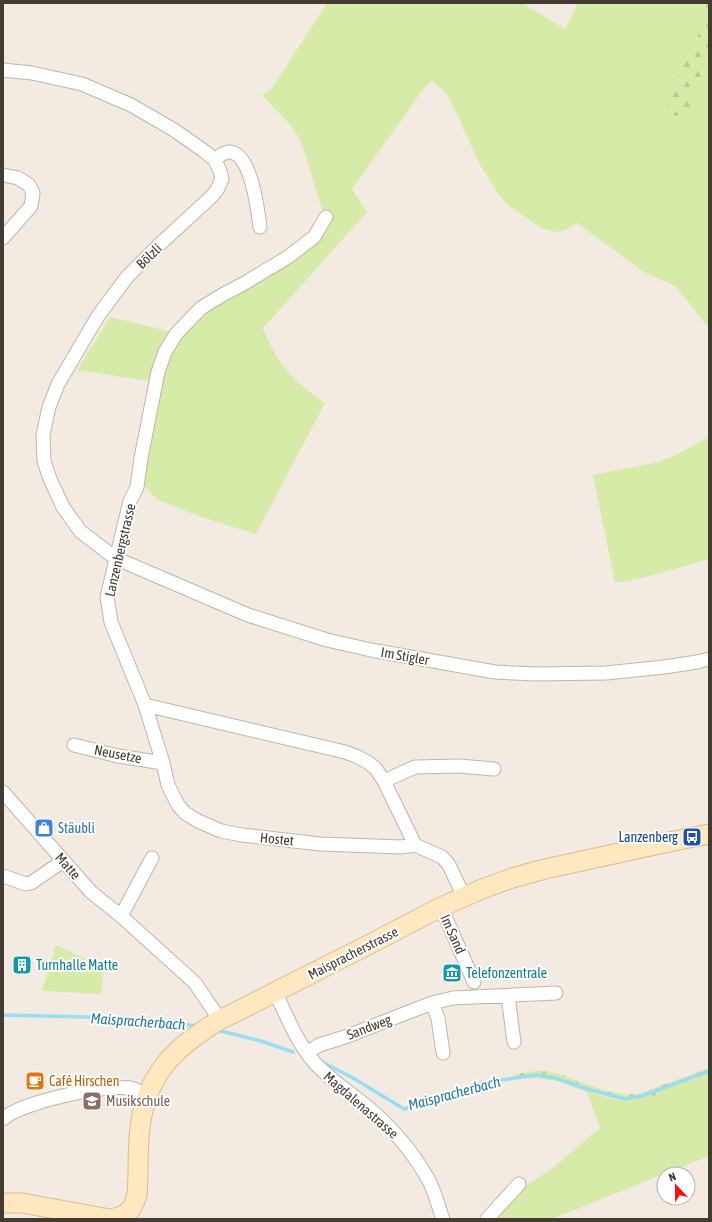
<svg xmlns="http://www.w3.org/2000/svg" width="712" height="1222" font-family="'Asap Condensed',sans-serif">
<defs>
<pattern id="forest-firs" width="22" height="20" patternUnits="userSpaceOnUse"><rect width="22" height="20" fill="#d6eba7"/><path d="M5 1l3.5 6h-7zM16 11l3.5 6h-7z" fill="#b9ca90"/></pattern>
</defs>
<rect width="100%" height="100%" fill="#f3ebe2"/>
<path fill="#d6eba7" d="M327,3H522L565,29L578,3H695L706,16L691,53L684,60L664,114L673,116L692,108L697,87L709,52V328L675,286L644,272L577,223L563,231L554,232L541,228L508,205L499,195L479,163L459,119L446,93L432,81L424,88L352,189L367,212L263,328C271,348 281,367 298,382C306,390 316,396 325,403L256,534L201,517L158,500L150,492L143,484L161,383L77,370L110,317L184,335L207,313L228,296L289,262L323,213L305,153L299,138L294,130L285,119L262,95L271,90Z
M709,437V559C678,568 647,578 615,583L593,475L654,463L674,456Z
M56,945L104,968L101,994L42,991Z
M709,1074V1156L552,1219H493L516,1192L550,1170L600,1128L587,1092C603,1096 625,1103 640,1101Z"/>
<path fill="url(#forest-firs)" d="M695,3H709V52L697,87L692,108C682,116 677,117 664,114L684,60L691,53L706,16Z
M709,1068V1074L640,1101L635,1102L587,1092L558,1081L512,1075C523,1073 534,1070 546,1071C559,1073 571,1079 584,1083C601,1090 620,1095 638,1094Z"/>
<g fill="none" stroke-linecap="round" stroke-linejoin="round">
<path stroke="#99ddf5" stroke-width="3.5" d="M3,1015L128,1018L198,1026
M217,1030L261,1041L293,1052
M322,1062L353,1078L404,1109L485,1082L538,1075L555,1078L587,1089L625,1099L642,1096L709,1071"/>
<defs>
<path id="minor" d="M3,70L32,73L82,84L131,105L174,130L204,151L215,160L220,171L222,179L217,190L210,198L160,244L127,277L98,316L58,384L49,407L43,435L44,461L50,479L63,507L80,531L115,558L248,615L327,640L371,650L495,672L536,674L606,673L664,667L697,662L709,659
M215,160C218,157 223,153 228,152C251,150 258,211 260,227
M3,175L18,178L29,185L33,193L31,206L3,238
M326,217L314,237L288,257L243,284L224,294L201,308L176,334L165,352L158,372L141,458L137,487L130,501L107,597L111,622L145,705L163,763L168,785L178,805L185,813L198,821L221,831L242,835L320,844L401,847L415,845L442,857L449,865L464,897
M145,705L345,752L356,756L369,763L376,769L384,781L415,845
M74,745L118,756L163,763
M384,781L415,767L459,766L494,769
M3,792L91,892L121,916L195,983L220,1020
M3,876L26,884L31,883L63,861
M441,907L474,982
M121,916L152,858
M275,992C287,1016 296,1041 314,1062C330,1080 351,1093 370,1109C393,1129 413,1152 428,1179C435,1191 438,1206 443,1219
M508,996L514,1042
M432,1003L438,1018L443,1053
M307,1053L319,1045L345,1037L432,1003L453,998L556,993
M3,1119C21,1102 106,1084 130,1088C136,1089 142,1093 147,1096
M487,1219L519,1184"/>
<path id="secondary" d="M3,1203H22L110,1219C127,1216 132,1212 137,1195C139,1172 137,1150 140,1128C146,1075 174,1048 218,1021L370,944L441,907L482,889L512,878L545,869L669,842L709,834"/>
</defs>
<use href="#minor" stroke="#c1b4a7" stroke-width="15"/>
<use href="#secondary" stroke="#d9bc90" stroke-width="21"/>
<use href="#minor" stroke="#fff" stroke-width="13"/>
<use href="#secondary" stroke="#ffe7c0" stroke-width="19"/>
</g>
<defs>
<symbol id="shop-square" viewBox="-11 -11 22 22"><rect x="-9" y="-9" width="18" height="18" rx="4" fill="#3f7fe0" stroke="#fff"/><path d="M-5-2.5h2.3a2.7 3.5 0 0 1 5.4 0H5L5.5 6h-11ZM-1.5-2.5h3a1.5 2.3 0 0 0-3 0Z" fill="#fff"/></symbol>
<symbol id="bus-square" viewBox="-11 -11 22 22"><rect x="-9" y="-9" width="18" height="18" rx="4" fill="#1a4fb4" stroke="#fff"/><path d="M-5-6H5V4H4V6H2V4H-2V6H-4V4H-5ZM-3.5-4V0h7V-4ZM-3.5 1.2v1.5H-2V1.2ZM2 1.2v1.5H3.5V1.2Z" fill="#fff"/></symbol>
<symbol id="building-square" viewBox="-11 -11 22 22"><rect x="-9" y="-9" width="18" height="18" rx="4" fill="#0f9aa8" stroke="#fff"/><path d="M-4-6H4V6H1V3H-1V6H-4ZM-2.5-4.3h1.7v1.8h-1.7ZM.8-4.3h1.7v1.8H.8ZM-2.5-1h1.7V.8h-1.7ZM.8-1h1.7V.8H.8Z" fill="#fff"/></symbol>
<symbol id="museum-square" viewBox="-11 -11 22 22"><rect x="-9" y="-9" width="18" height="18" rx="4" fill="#0f9aa8" stroke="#fff"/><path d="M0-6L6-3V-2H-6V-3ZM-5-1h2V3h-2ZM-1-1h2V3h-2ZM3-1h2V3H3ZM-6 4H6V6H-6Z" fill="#fff"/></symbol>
<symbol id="cafe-square" viewBox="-11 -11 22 22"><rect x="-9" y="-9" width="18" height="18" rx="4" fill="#e8710a" stroke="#fff"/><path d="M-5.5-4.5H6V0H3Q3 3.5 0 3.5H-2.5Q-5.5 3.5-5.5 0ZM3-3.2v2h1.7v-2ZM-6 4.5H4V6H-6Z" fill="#fff"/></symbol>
<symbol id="school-square" viewBox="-11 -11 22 22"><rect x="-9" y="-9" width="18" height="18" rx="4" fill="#8d6e63" stroke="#fff"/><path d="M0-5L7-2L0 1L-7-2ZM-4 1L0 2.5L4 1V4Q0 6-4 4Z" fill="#fff"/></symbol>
</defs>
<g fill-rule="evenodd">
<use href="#shop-square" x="33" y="817" width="22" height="22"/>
<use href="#bus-square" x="681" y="826" width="22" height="22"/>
<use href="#building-square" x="11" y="954" width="22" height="22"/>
<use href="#museum-square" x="441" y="962" width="22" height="22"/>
<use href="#cafe-square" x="24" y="1070" width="22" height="22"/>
<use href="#school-square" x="81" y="1090" width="22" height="22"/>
</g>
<g text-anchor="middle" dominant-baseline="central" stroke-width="4" stroke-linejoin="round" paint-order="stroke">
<g font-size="14" fill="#443b32" stroke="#fff">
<text transform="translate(149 256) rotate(-44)">Bölzli</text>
<text transform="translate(120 550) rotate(-77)">Lanzenbergstrasse</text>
<text transform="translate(405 656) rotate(10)">Im Stigler</text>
<text transform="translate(118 754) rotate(11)">Neusetze</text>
<text transform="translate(277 839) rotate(6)">Hostet</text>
<text transform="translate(68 866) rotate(49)">Matte</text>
<text transform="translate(453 934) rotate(66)">Im Sand</text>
<text transform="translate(353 953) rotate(-27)">Maispracherstrasse</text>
<text transform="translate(369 1027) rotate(-21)">Sandweg</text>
<text transform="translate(361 1105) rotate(41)">Magdalenastrasse</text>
</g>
<g font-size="14" fill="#366cbe" stroke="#fff" text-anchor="start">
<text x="58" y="828">Stäubli</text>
</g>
<g font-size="14" fill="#164399" stroke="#fff" text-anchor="end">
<text x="678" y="837">Lanzenberg</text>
</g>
<g font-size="14" fill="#0d838f" stroke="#fff" text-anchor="start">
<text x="36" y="965">Turnhalle Matte</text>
<text x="466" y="973">Telefonzentrale</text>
</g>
<g font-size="14" fill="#c56008" stroke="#fff" text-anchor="start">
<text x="49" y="1081">Café Hirschen</text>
</g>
<g font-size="14" fill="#785e54" stroke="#fff" text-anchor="start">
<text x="106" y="1101">Musikschule</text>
</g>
<g font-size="15" font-style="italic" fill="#227b9e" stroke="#fff">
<text transform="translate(138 1021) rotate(4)">Maispracherbach</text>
<text transform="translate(454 1093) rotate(-15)">Maispracherbach</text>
</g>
</g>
<rect width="712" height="1222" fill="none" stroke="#443b32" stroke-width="8"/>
<g transform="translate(676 1186) rotate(338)"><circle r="19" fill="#ffffff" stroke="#b4b1ad"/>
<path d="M0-3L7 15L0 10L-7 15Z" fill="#ff0e0d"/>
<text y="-6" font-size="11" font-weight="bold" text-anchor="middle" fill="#443b32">N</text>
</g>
</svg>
